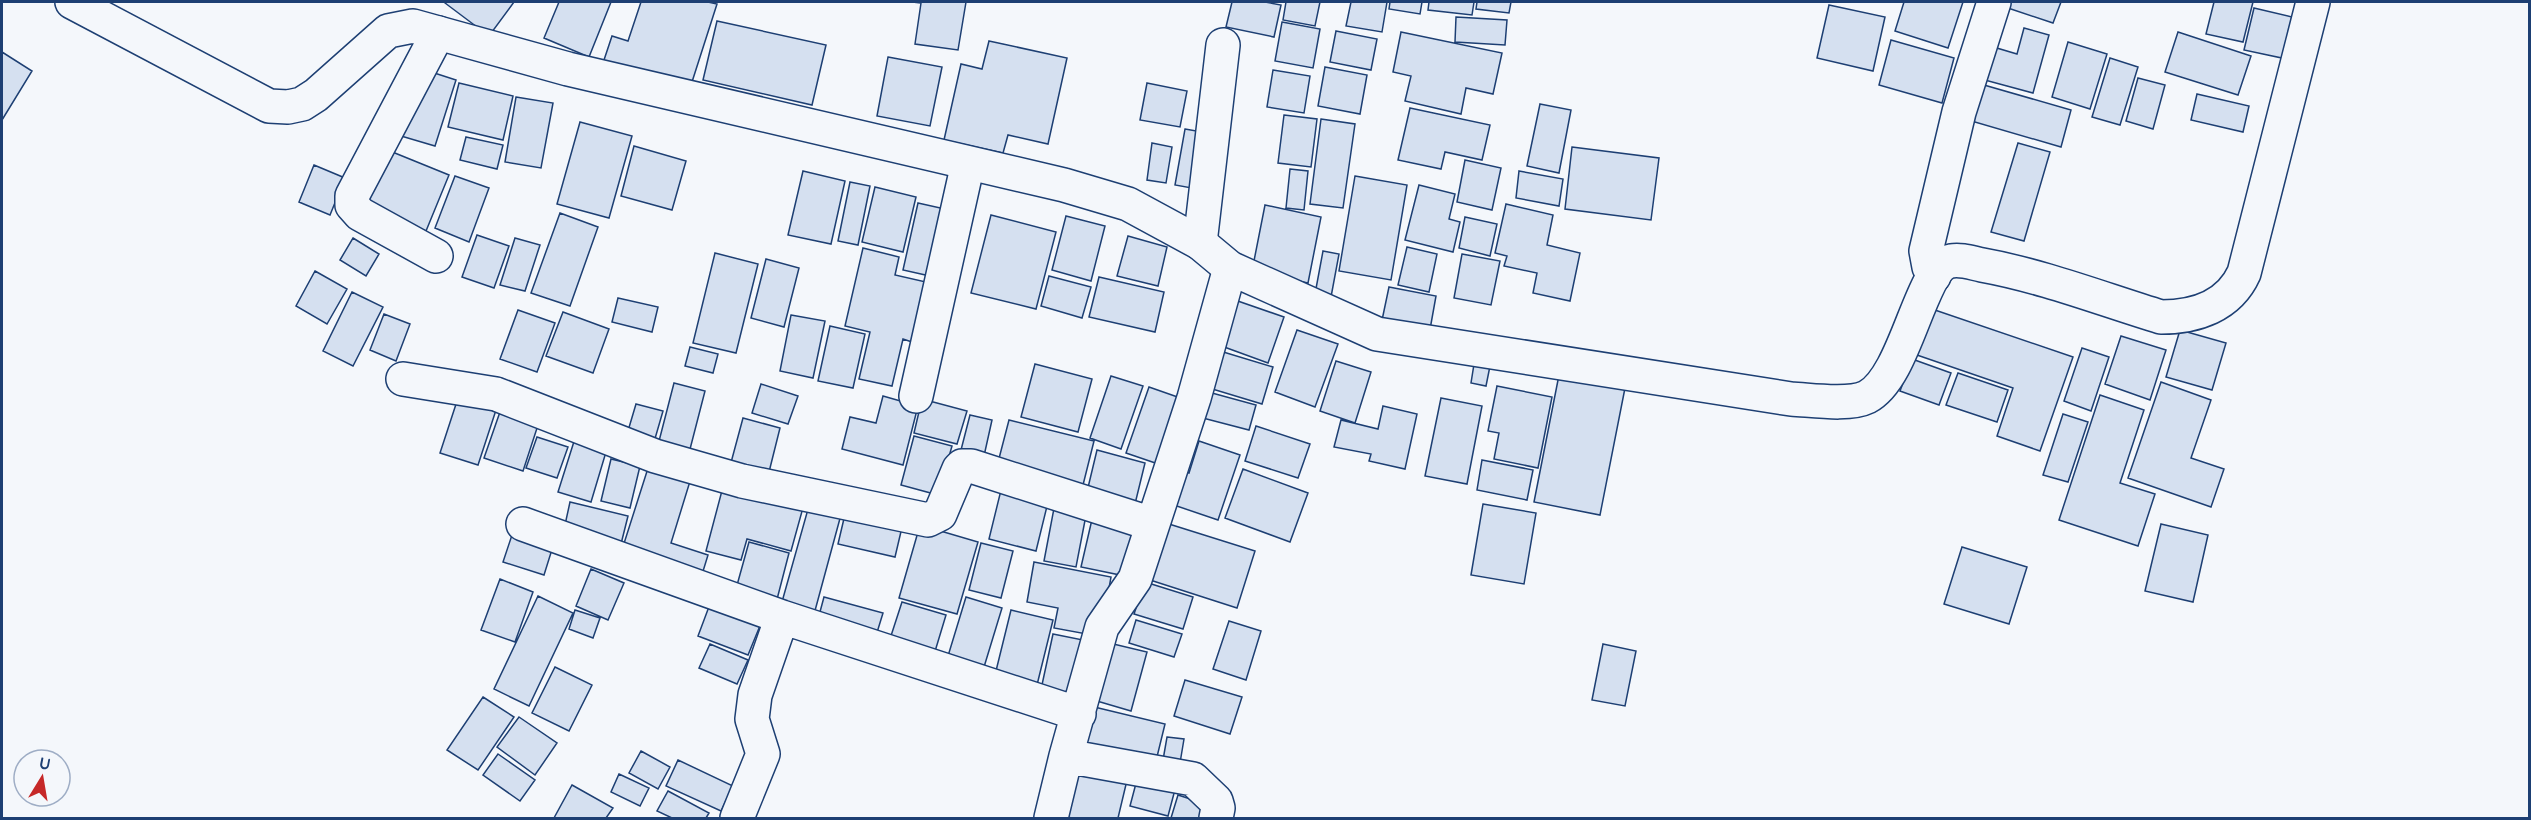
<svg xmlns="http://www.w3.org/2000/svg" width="2531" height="820" font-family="Quicksand,sans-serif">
<rect width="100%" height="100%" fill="#f4f7fb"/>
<path fill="#d5e0f0" stroke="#1d3f73" stroke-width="1.5" d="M447,2H514L489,36L445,3Z
M559,2H611L589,57L544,38Z
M641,2H708L717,4L691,85L603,63L612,36L628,41Z
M912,2H966L958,50L915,44L921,3Z
M1232,2H1265L1281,5L1274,37L1226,27Z
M1286,2H1320L1315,26L1283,20Z
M1351,2H1387L1382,32L1346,26Z
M1390,2H1422L1420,14L1389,9Z
M1429,2H1474L1472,15L1428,10Z
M1477,2H1511L1509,13L1476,9Z
M1904,2H1963L1948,48L1895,31Z
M2004,2H2061L2053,23L2002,6Z
M2214,2H2253L2243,42L2206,34Z
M1829,5L1885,17L1873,71L1817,58Z
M2254,8L2292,17L2282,58L2244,50Z
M1456,17L1507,20L1505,45L1455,42Z
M717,21L826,45L812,105L703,80Z
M1282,22L1320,29L1313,68L1275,61Z
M2024,28L2049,35L2033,93L1981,79L1990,46L2017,54Z
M1336,31L1377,39L1371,70L1330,62Z
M1401,32L1502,53L1493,94L1466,88L1461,114L1405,101L1411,76L1393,72Z
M2178,32L2251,56L2238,95L2165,72Z
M1891,40L1954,58L1942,103L1879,85Z
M989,41L1067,58L1048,144L1008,135L1003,153L944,140L961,64L982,69Z
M2068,42L2107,54L2090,109L2052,97Z
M2,52L32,71L2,120Z
M888,57L942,67L930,126L877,116Z
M2110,58L2138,67L2120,125L2092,117Z
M1325,67L1367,75L1360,114L1318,106Z
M422,69L456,80L435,146L401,136Z
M1273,70L1310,76L1304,113L1267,107Z
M2138,78L2165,85L2153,129L2126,121Z
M459,83L513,96L503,140L448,127Z
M1147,83L1187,91L1180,127L1140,120Z
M1977,83L2071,110L2061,147L1968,120Z
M2197,94L2249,106L2243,132L2191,120Z
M516,97L553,103L541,168L505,162Z
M1540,104L1571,110L1559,173L1527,166Z
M1410,108L1490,125L1482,160L1445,152L1441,169L1398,160Z
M1284,115L1317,119L1311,167L1278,163Z
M1321,119L1355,124L1343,208L1310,204Z
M580,122L632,136L609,218L557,204Z
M1185,129L1208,133L1197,189L1175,185Z
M466,137L503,145L497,169L460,160Z
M1152,143L1172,147L1166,183L1147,180Z
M2018,143L2050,152L2024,241L1991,232Z
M634,146L686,161L672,210L621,196Z
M1572,147L1659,158L1651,220L1565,209Z
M385,149L449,175L426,231L362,205Z
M1465,160L1501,168L1492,210L1457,202Z
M314,165L345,178L330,215L299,202Z
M1290,169L1308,171L1304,210L1286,208Z
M803,171L845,181L831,244L788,235Z
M1519,171L1563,179L1559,206L1516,198Z
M455,176L489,188L469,242L435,228Z
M1355,176L1407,185L1391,280L1339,271Z
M850,182L870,186L858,245L838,241Z
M1419,185L1455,194L1449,219L1460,222L1453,252L1405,240Z
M875,187L916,197L903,252L862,242Z
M918,203L954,211L939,278L903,270Z
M1506,204L1553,215L1547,245L1580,253L1570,301L1533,293L1537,273L1504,266L1507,256L1495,253Z
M1265,205L1321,217L1308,283L1252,271Z
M560,213L598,227L570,306L531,293Z
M991,215L1056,232L1036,309L971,293Z
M1066,216L1105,226L1091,281L1052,270Z
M1465,217L1497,224L1490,256L1459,248Z
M477,235L509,246L494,288L462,277Z
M1128,236L1167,247L1158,286L1117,276Z
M353,238L379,254L366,276L340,260Z
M515,238L540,245L525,291L500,285Z
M1407,247L1437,254L1429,292L1398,285Z
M863,248L899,257L895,275L926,282L912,342L903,339L892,386L859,379L870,332L845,326Z
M1323,251L1339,254L1331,297L1315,294Z
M715,253L758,264L736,353L693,343Z
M1462,254L1500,261L1491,305L1454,298Z
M766,259L799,268L784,327L751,318Z
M315,271L347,289L327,324L296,306Z
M1049,276L1091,287L1082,318L1041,306Z
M1099,277L1164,292L1155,332L1089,317Z
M1389,287L1436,296L1429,335L1381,325Z
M352,292L383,307L353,366L323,351Z
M618,298L658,307L652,332L612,322Z
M1232,299L1284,317L1268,363L1216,344Z
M1929,308L2073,357L2040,451L1997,436L2013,388L1914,354Z
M518,310L555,323L537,372L500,359Z
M563,312L609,329L593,373L546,356Z
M384,314L410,324L396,361L370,350Z
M791,315L825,321L813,378L780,371Z
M830,326L865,334L853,388L818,381Z
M1297,330L1338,344L1315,407L1275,392Z
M2180,330L2226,343L2212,390L2166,377Z
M2121,336L2166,350L2150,400L2105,384Z
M690,347L718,354L713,373L685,366Z
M2082,348L2109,357L2091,411L2064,401Z
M1220,351L1273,367L1262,404L1209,388Z
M1475,358L1491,361L1486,386L1471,383Z
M1912,359L1951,373L1939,405L1900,391Z
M1336,361L1371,372L1355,423L1320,411Z
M1035,364L1092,379L1078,432L1021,417Z
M1958,373L2008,390L1997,422L1946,405Z
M1559,375L1625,388L1600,515L1534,502Z
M1111,376L1143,386L1121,449L1090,438Z
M2161,382L2211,400L2191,458L2224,469L2211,507L2128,478Z
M674,383L705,391L689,453L658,445Z
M761,384L798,396L788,424L752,413Z
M1497,386L1552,397L1538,468L1494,459L1499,433L1488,431Z
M1149,387L1189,401L1167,467L1126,453Z
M1201,390L1256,405L1249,430L1195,416Z
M459,395L497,407L478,465L440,453Z
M2100,395L2144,410L2120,483L2155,494L2138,546L2059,520Z
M883,396L918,406L903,465L842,449L850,417L876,423Z
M1441,398L1482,406L1467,484L1425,476Z
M922,399L967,411L957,444L914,433Z
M636,404L663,411L652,449L625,441Z
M1383,406L1417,414L1405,469L1369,461L1371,454L1334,447L1341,420L1378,429Z
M501,409L539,422L523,471L484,458Z
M2063,414L2088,422L2068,482L2043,475Z
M970,415L992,420L984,456L961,450Z
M743,418L780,428L767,480L729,470Z
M1009,420L1094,441L1081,493L996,470Z
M1256,426L1310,444L1298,478L1245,461Z
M577,432L609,442L591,502L558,492Z
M914,436L952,446L938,495L901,485Z
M537,437L568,447L557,478L526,468Z
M1199,441L1240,455L1218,520L1165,502L1176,469L1189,473Z
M1097,450L1145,463L1134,508L1086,496Z
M611,459L640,466L630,508L601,501Z
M1482,460L1533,470L1527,500L1477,490Z
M649,465L691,478L671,543L708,555L700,581L620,556Z
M1243,469L1308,493L1290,542L1225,518Z
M724,483L804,504L791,551L747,539L741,560L706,551Z
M1002,486L1049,498L1036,551L989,539Z
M570,502L628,516L620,548L563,534Z
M810,502L842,511L813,618L780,609Z
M1055,503L1087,510L1076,567L1044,561Z
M1483,504L1536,513L1524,584L1471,575Z
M846,510L903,523L895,557L838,544Z
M1093,515L1137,524L1125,576L1081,567Z
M1169,524L1255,551L1237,608L1150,580Z
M2161,524L2208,535L2193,602L2145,591Z
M920,525L978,542L957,614L899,598Z
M514,529L554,543L544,575L503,562Z
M749,542L789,553L775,607L734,596Z
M981,543L1013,551L1001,598L969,590Z
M1962,547L2027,567L2009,624L1944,604Z
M1034,562L1111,577L1104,617L1092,635L1054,628L1058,608L1027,602Z
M591,569L624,583L608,620L576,606Z
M500,579L533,592L515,642L481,630Z
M1145,582L1193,597L1183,629L1134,614Z
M538,596L573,613L529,706L494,689Z
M713,596L764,616L748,655L698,636Z
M824,597L883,613L875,639L817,623Z
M966,597L1002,608L984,667L948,656Z
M902,602L946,615L933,658L888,645Z
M575,610L600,618L593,638L569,629Z
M1011,610L1053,620L1036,689L994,679Z
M1136,620L1182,634L1174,657L1129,643Z
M1229,621L1261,631L1246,680L1213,669Z
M1053,634L1088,641L1075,702L1040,694Z
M1105,642L1147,652L1131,711L1090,699Z
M710,644L748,660L737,684L699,668Z
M1603,644L1636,651L1625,706L1592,700Z
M555,667L592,685L569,731L532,713Z
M1185,680L1242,697L1230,734L1174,716Z
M483,697L514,717L478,770L447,750Z
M1086,705L1165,724L1155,765L1076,747Z
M519,717L557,743L535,775L497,747Z
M1167,737L1184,739L1180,763L1163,760Z
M641,751L670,767L658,789L629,773Z
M498,754L535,780L520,801L483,775Z
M678,760L733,786L721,811L666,786Z
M1069,762L1128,776L1118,818H1072L1057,815Z
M1139,772L1177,782L1168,816L1130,806Z
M619,774L649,788L640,806L611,792Z
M572,785L613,808L606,818H554Z
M668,791L709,813L706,818H672L657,811Z
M1178,795L1212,806L1208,818H1171Z"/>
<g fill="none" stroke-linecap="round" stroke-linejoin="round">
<defs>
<path id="street" d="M1200,243L1223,45
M436,256L360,214L352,205V196L438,33
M1934,276L1929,267L1926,251L1959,112L1994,2
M403,379L496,394L655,456L742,481L928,520L940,514L959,469L962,466H971L1152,524
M916,396L968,163
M523,524L782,617L1079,714
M1066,756L1193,779L1216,801L1218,808L1216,818
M737,818L763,754L752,719L755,695L782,617
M1051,818L1066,756L1102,627L1135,579L1194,398L1230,268"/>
<path id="secondary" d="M72,2L269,106L288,107L302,104L316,95L388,31L413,26L568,69L1064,185L1128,204L1200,243L1230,268L1377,334L1791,399C1812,400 1849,406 1867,397C1907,376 1920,266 1951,261C1961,259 1972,263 1982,265C2043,276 2102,299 2161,317C2196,317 2229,306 2244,273L2313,2"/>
</defs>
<use href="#street" stroke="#1d3f73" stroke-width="36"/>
<use href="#secondary" stroke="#1d3f73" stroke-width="36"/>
<use href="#street" stroke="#f4f7fb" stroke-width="33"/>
<use href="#secondary" stroke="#f4f7fb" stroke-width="33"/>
</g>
<rect width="2531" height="820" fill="none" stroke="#1d3f73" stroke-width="6"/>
<g transform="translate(42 778) rotate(11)"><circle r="28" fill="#f4f7fb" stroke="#9eadc5" stroke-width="1.5"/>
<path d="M0-4.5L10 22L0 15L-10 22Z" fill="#c62828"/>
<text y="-9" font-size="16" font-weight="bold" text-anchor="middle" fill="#1d3f73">U</text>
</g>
</svg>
